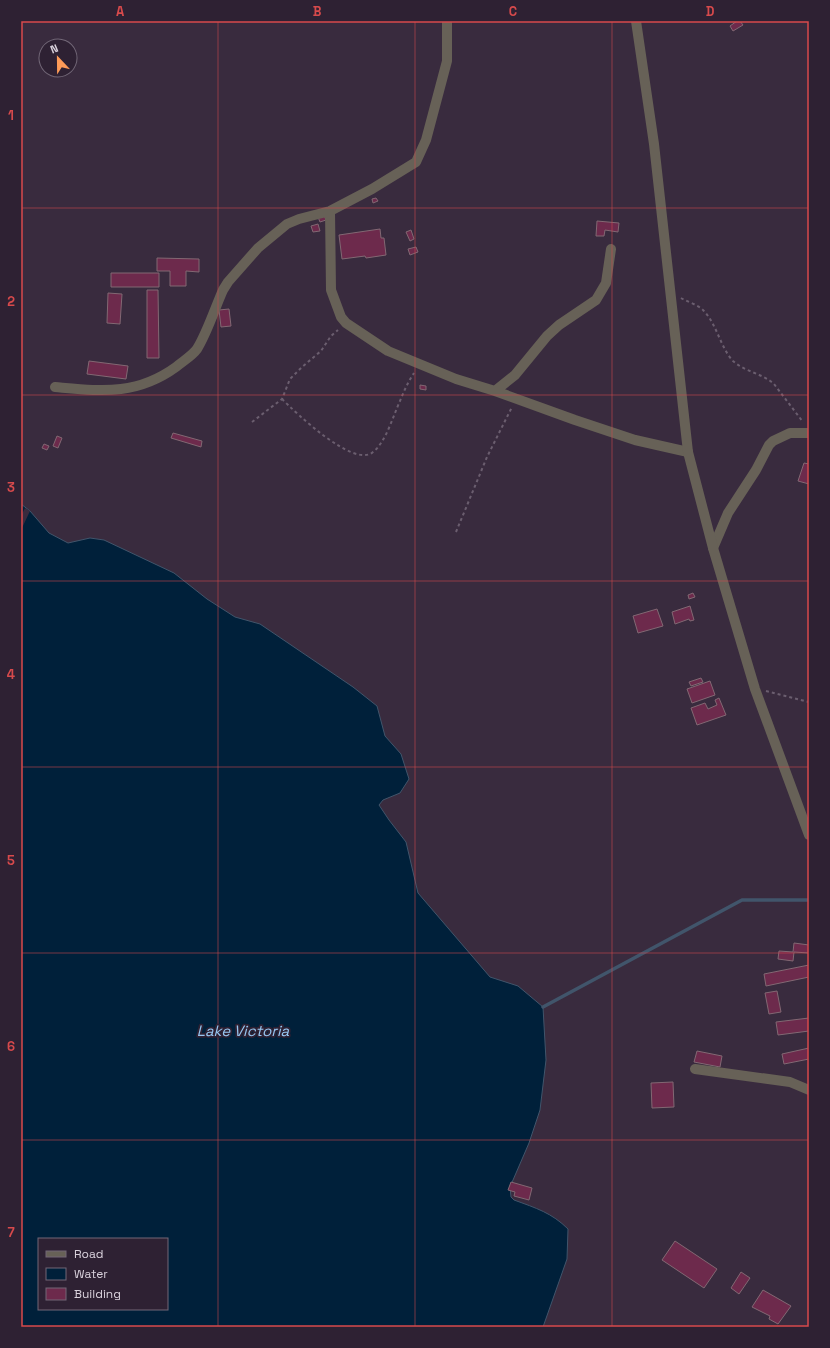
<svg xmlns="http://www.w3.org/2000/svg" width="830" height="1348" font-family="'Space Grotesk',sans-serif">
<rect width="100%" height="100%" fill="#392b3e"/>
<path fill="#00203a" stroke="#41556b" fill-rule="evenodd" d="M21,504L30,511L49,533L68,543L90,538L104,540L174,573L207,599L235,617L260,624L353,687L377,706L385,736L401,754L409,779L400,793L383,800L379,805L389,820L406,842L418,893L490,977L518,986L543,1007L546,1060L540,1110L529,1143L510,1187L511,1197L514,1200C536,1208 552,1213 568,1229L567,1259L543,1327H21ZM39,1239H167V1309H39Z"/>
<path fill="#392b3e" d="M25,508L30,511L21,530V516Z"/>
<g fill="none" stroke-linecap="round" stroke-linejoin="round">
<path stroke="#41556b" stroke-width="3.5" d="M543,1007L742,900H809"/>
</g>
<path fill="#6d2a4c" stroke="#826873" d="M737,21H740L743,25L733,31L730,26Z
M376,198L378,201L373,203L372,199Z
M324,215L326,220L320,222L318,217Z
M597,221L619,223L618,232L605,230L604,236H596Z
M318,224L320,231L313,232L311,226Z
M380,229L381,238H384L386,255L366,258L365,256L342,259L339,235Z
M411,230L414,239L410,241L406,232Z
M416,247L418,252L410,255L408,249Z
M157,258L199,259V272L186,271V286H170V271H157Z
M111,273H159V287H111Z
M147,290H158L159,358H147Z
M108,293L122,294L120,324L107,323Z
M229,309L231,326L221,327L219,310Z
M89,361L128,366L126,379L87,374Z
M420,385L426,386V390L420,389Z
M173,433L202,441L201,447L171,438Z
M57,436L62,438L58,448L53,446Z
M44,444L49,446L47,450L42,448Z
M804,463L809,464V484L798,481Z
M693,593L695,597L689,599L688,595Z
M690,606L694,620L690,621L689,619L675,624L672,612Z
M657,609L663,626L638,633L633,616Z
M701,678L703,682L691,686L689,682Z
M710,681L715,695L692,703L687,689Z
M719,698L726,715L697,725L691,708L705,703L708,709L717,705L715,700Z
M794,943L809,945V953L794,952L793,961L778,959L779,951L793,952Z
M809,965V977L766,986L764,974Z
M777,991L781,1012L769,1014L765,993Z
M809,1018V1031L778,1035L776,1022Z
M809,1048V1059L784,1064L782,1054Z
M697,1051L722,1056L720,1067L694,1062Z
M673,1082L674,1107L652,1108L651,1083Z
M511,1182L532,1188L529,1200L514,1196L515,1192L508,1190Z
M675,1241L717,1269L704,1288L662,1260Z
M741,1272L750,1278L739,1294L731,1288Z
M763,1290L791,1306L778,1324L769,1319L770,1316L752,1307Z"/>
<g fill="none" stroke-linecap="round" stroke-linejoin="round">
<path stroke="#6b5e6f" stroke-width="2" stroke-dasharray="3 3" stroke-linecap="butt" d="M681,298C688,302 698,305 703,310C717,324 720,347 733,361C745,372 762,373 774,384L803,422
M282,399C295,412 354,469 373,452C386,442 393,416 400,401C404,391 408,382 414,373
M252,422L282,399L290,379L302,367L321,351L331,336L338,330
M456,532L487,457L512,407
M766,691L809,702"/>
<path stroke="#676157" stroke-width="10" d="M330,211L331,290L341,317L346,323L388,351L456,379L495,391L575,420L635,440L688,452
M55,387C101,391 136,396 176,367C183,361 192,356 197,349C207,333 215,308 223,290L228,282L258,248L287,224L299,219L330,211L372,189L416,162L426,140L447,61V21
M495,391L515,375L547,336L559,325L596,300L606,283L611,249
M713,548L728,513L756,470L769,445L773,441L790,433H809
M695,1069L790,1082L809,1090"/>
<path stroke="#676157" stroke-width="10" d="M636,21L654,144L688,452L713,548L755,689L809,835"/>
</g>
<path fill="none" stroke="#d74a4c" stroke-width="1" stroke-opacity="0.55" d="M218,21V1327M415,21V1327M612,21V1327M21,208H809M21,395H809M21,581H809M21,767H809M21,953H809M21,1140H809"/>
<g text-anchor="middle" dominant-baseline="central" stroke-width="3.5" stroke-linejoin="round" paint-order="stroke">
<g font-size="15" font-style="italic" fill="#96c6f1" stroke="#2e2133">
<text x="243" y="1030">Lake Victoria</text>
</g>
</g>
<rect width="830" height="1348" fill="none" stroke="#2e2133" stroke-width="44"/>
<rect x="38" y="1238" width="130" height="72" fill="#2e2133" stroke="#726777"/>
<rect x="46" y="1251" width="20" height="6" fill="#676157" stroke="#726777"/>
<text x="74" y="1258" font-size="12" fill="#d9d1dc">Road</text>
<rect x="46" y="1268" width="20" height="12" fill="#00203a" stroke="#726777"/>
<text x="74" y="1278" font-size="12" fill="#d9d1dc">Water</text>
<rect x="46" y="1288" width="20" height="12" fill="#6d2a4c" stroke="#726777"/>
<text x="74" y="1298" font-size="12" fill="#d9d1dc">Building</text>
<g transform="translate(58 58) rotate(338)"><circle r="19" fill="#2e2133" stroke="#726777"/>
<path d="M0-3L7 15L0 10L-7 15Z" fill="#fe9b58"/>
<text y="-6" font-size="11" font-weight="bold" text-anchor="middle" fill="#d9d1dc">N</text>
</g>
<rect x="22" y="22" width="786" height="1304" fill="none" stroke="#d74a4c" stroke-width="1.5"/>
<g font-size="13" text-anchor="middle" font-weight="bold" fill="#d74a4c">
<text x="120" y="16">A</text>
<text x="317" y="16">B</text>
<text x="513" y="16">C</text>
<text x="710" y="16">D</text>
<text x="11" y="120">1</text>
<text x="11" y="306">2</text>
<text x="11" y="492">3</text>
<text x="11" y="679">4</text>
<text x="11" y="865">5</text>
<text x="11" y="1051">6</text>
<text x="11" y="1237">7</text>
</g>
</svg>
